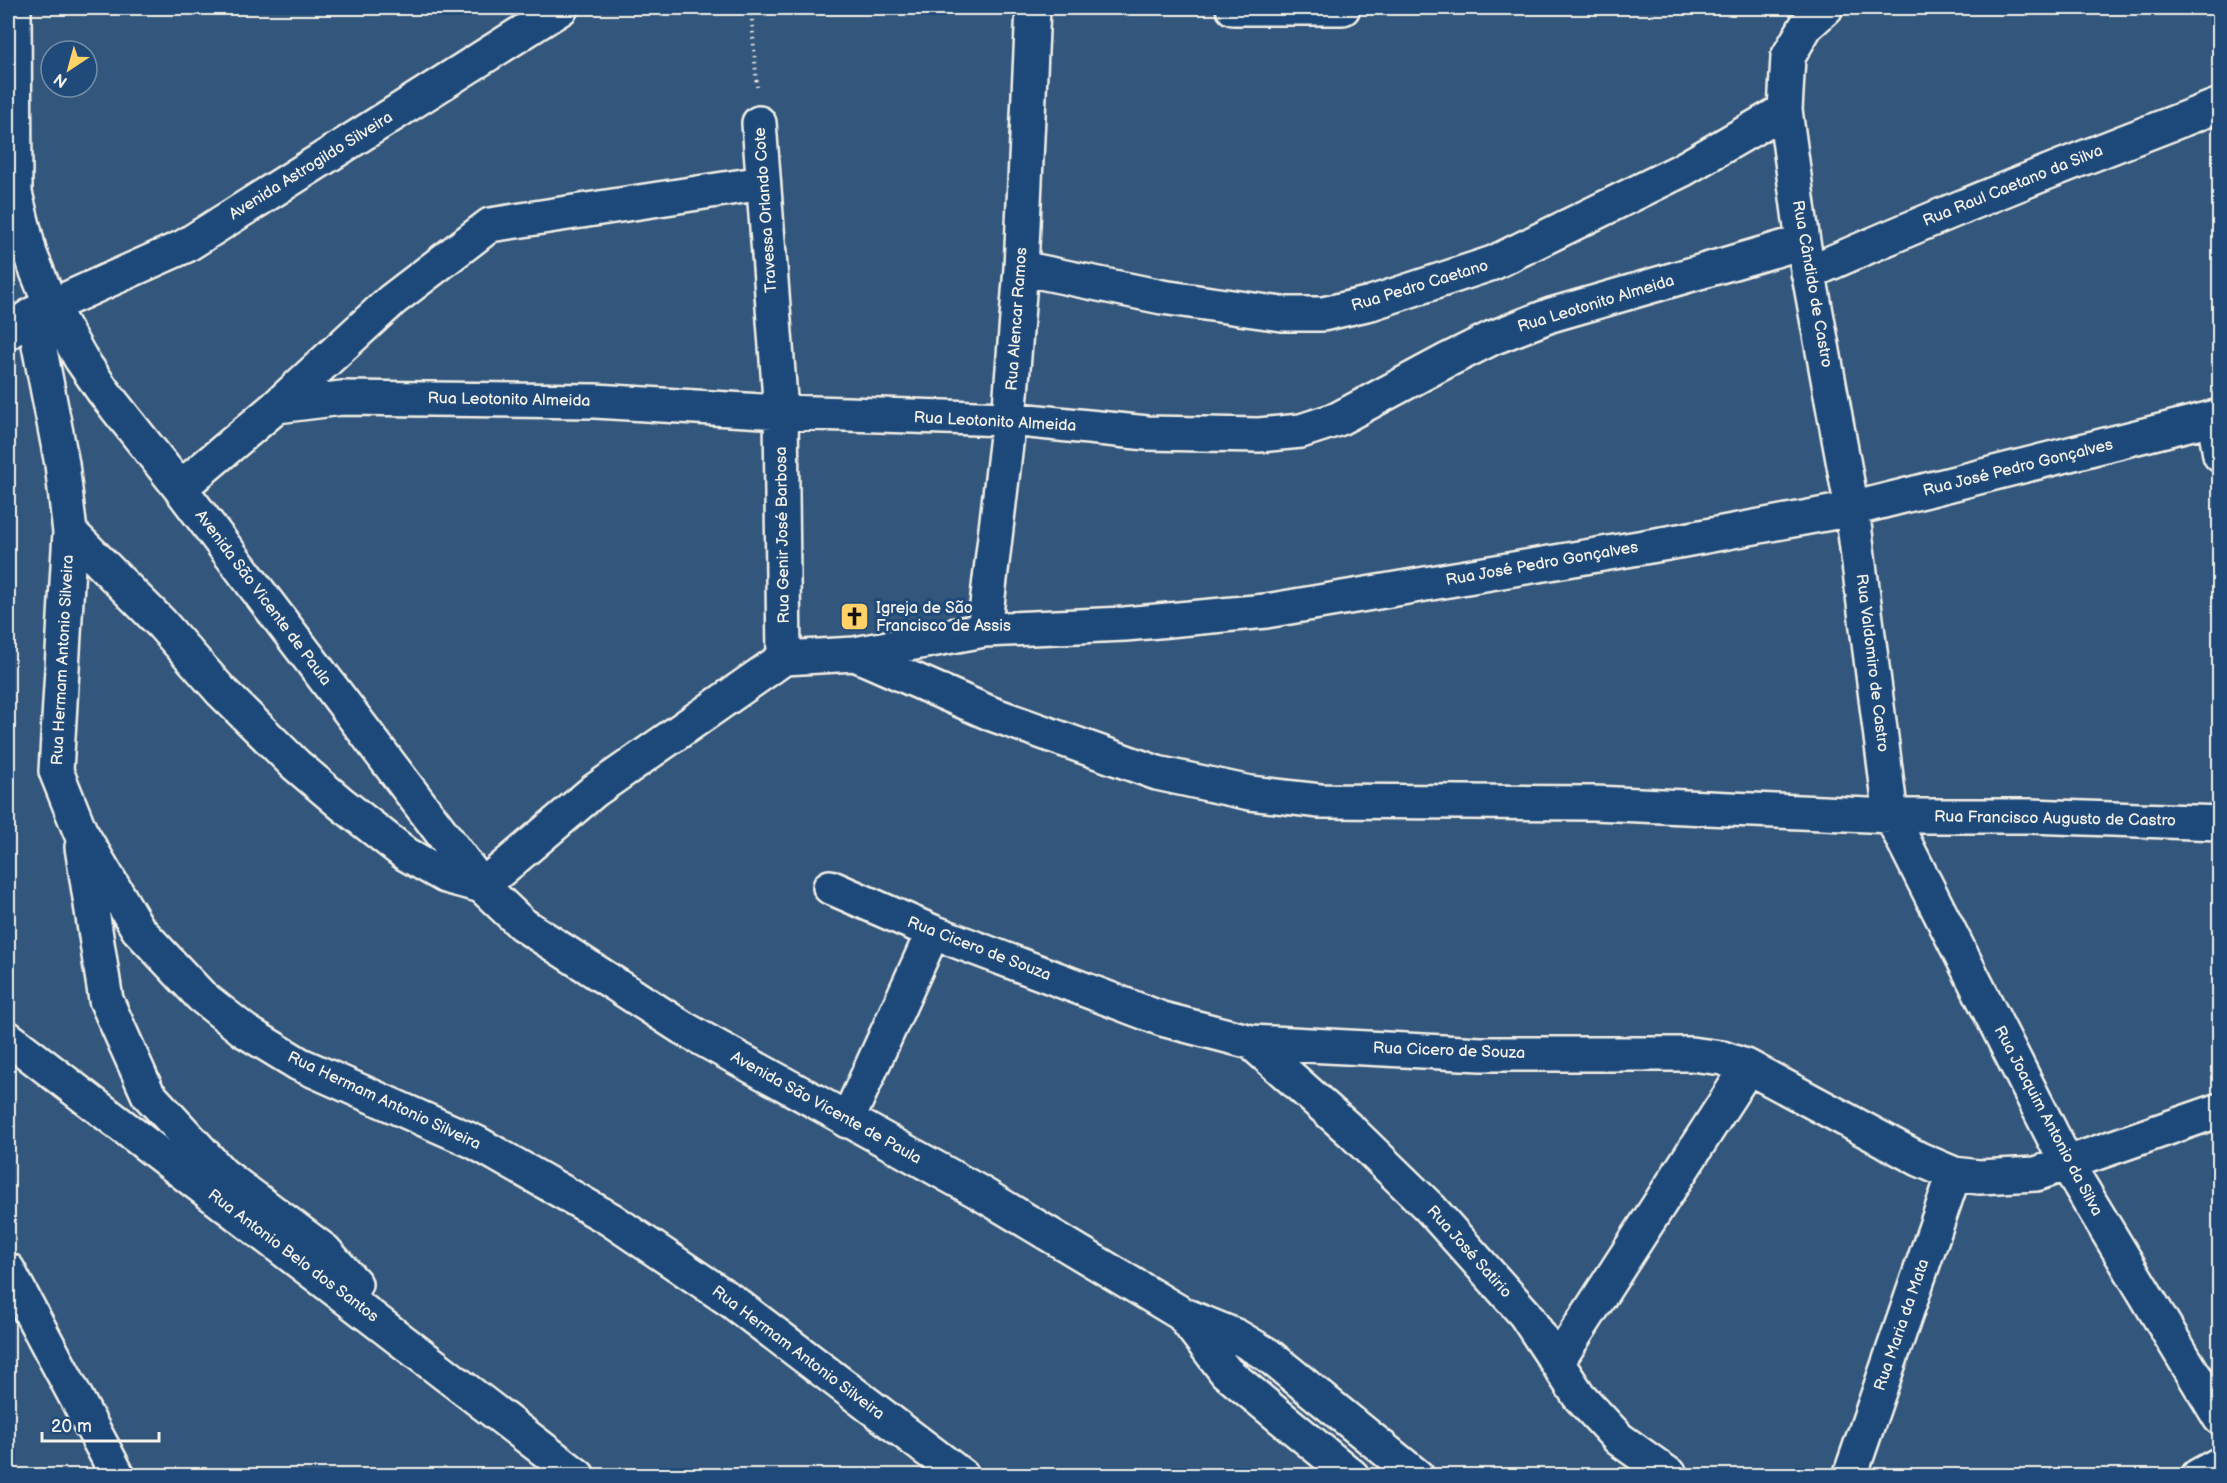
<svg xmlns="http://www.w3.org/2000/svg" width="2227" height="1483" font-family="'Balsamiq Sans',sans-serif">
<rect width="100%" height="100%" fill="#33567c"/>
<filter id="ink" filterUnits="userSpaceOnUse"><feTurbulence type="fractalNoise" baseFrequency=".0167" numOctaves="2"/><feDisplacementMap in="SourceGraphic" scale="12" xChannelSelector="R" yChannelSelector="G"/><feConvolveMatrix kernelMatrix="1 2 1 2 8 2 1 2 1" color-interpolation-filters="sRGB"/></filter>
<g filter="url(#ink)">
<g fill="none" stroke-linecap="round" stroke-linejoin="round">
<defs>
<path id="minor" d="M14,8L15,193L30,254L51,306L81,359L103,391L180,488L482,886L522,924L683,1028L977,1191L1182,1314L1236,1336L1268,1355L1417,1476
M1233,8H1343
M1826,8L1806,26L1788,57L1785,110L1803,242L1852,509L1891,816L2067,1164L2220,1418
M759,123L781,412L784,658
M1021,268L1162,297L1282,314H1323L1371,303L1493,263L1682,170L1785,110
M1808,273C1944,212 2081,158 2220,105
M33,314L62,464L70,532L56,771L80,831L138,929L201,996L245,1031L299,1064L475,1142L610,1219L733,1302L962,1476
M8,332L33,314L185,246L561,8
M277,406L392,300L490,225L763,183
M2214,418L2220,455
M180,488L277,406L342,398L595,401L781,412L1009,419L1147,433L1259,435L1301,431L1338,419L1446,361L1492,338L1551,315L1803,242
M70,532L161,623L221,691L296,765L342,804L406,854L445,876L482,886
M984,630L1009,419L1021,268L1033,8
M855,654L984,630L1125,624L1266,611L1668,543L1852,509L2220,416
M82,847L106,1000L148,1094L222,1174L325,1251L355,1284
M482,886L594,791L784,658L855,654L992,714L1157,773L1250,793L1320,801L1594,803L1891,816H2030L2220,823
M830,887L933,932L1162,1019L1251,1042L1481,1054H1691L1722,1058L1748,1067L1919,1159L1954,1174L1979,1177L2036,1174L2220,1110
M8,1038L578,1476
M1251,1042L1352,1132L1430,1208L1525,1314L1579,1396L1619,1439L1671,1476
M847,1121L933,932
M8,1270L118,1476
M1182,1314L1226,1372L1352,1476
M1558,1361L1748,1067
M1850,1476L1954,1174
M2198,1476L2220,1464"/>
</defs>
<use href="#minor" stroke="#f4f1e8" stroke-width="38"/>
<path stroke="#f4f1e8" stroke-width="4" stroke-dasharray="1.5 4.5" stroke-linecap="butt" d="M751,8L757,87"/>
<use href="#minor" stroke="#1f4a7a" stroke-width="33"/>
</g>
</g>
<defs>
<symbol id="church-square" viewBox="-11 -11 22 22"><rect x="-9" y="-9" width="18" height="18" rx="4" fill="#ffd166" stroke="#1f4a7a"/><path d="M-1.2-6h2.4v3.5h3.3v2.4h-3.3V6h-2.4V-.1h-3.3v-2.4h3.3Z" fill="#111"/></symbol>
</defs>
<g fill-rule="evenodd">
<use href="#church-square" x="838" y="600" width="33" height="33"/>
</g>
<g text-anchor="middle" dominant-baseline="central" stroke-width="6" stroke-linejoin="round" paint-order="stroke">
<g font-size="16" fill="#f4f1e8" stroke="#1f4a7a">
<text transform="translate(311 166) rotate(-32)">Avenida Astrogildo Silveira</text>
<text transform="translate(2013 186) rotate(-22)">Rua Raul Caetano da Silva</text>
<text transform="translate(766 210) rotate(-94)">Travessa Orlando Cote</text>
<text transform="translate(1812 284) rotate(80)">Rua Cândido de Castro</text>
<text transform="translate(1420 286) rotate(-17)">Rua Pedro Caetano</text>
<text transform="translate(1596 304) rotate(-17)">Rua Leotonito Almeida</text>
<text transform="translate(1017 319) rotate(-86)">Rua Alencar Ramos</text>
<text transform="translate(509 400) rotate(1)">Rua Leotonito Almeida</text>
<text transform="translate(995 422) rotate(3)">Rua Leotonito Almeida</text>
<text transform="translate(2018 468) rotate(-14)">Rua José Pedro Gonçalves</text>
<text transform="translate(783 535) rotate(-91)">Rua Genir José Barbosa</text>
<text transform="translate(1542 564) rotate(-10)">Rua José Pedro Gonçalves</text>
<text transform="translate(263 598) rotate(53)">Avenida São Vicente de Paula</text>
<text transform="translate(63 660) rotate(-87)">Rua Hermam Antonio Silveira</text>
<text transform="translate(1872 663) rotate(83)">Rua Valdomiro de Castro</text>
<text transform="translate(2055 819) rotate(1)">Rua Francisco Augusto de Castro</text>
<text transform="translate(979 949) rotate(21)">Rua Cicero de Souza</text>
<text transform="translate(1449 1051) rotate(2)">Rua Cicero de Souza</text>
<text transform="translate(384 1101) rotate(25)">Rua Hermam Antonio Silveira</text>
<text transform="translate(826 1108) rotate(29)">Avenida São Vicente de Paula</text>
<text transform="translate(2048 1121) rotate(62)">Rua Joaquim Antonio da Silva</text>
<text transform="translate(1469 1252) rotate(48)">Rua José Satirio</text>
<text transform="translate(293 1256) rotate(37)">Rua Antonio Belo dos Santos</text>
<text transform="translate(1902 1325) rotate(-71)">Rua Maria da Mata</text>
<text transform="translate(798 1353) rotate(37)">Rua Hermam Antonio Silveira</text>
</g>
<g font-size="16" fill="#f4f1e8" stroke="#1f4a7a" text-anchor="start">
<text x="876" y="608">Igreja de São<tspan x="876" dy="18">Francisco de Assis</tspan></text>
</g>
</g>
<rect width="2227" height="1483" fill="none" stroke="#1f4a7a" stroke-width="30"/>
<rect x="15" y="15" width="2197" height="1453" fill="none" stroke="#f4f1e8" stroke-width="2" filter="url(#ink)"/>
<g transform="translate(69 69) rotate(216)"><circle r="28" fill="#1f4a7a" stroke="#748da6" stroke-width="1.5"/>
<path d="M0-4.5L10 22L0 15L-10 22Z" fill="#ffd166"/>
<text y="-9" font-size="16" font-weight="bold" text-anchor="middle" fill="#f4f1e8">N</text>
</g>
<path d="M42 1432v9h117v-9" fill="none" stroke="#f4f1e8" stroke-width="3"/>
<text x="51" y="1432" font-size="18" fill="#f4f1e8" stroke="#1f4a7a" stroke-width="4.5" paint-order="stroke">20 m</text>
</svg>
